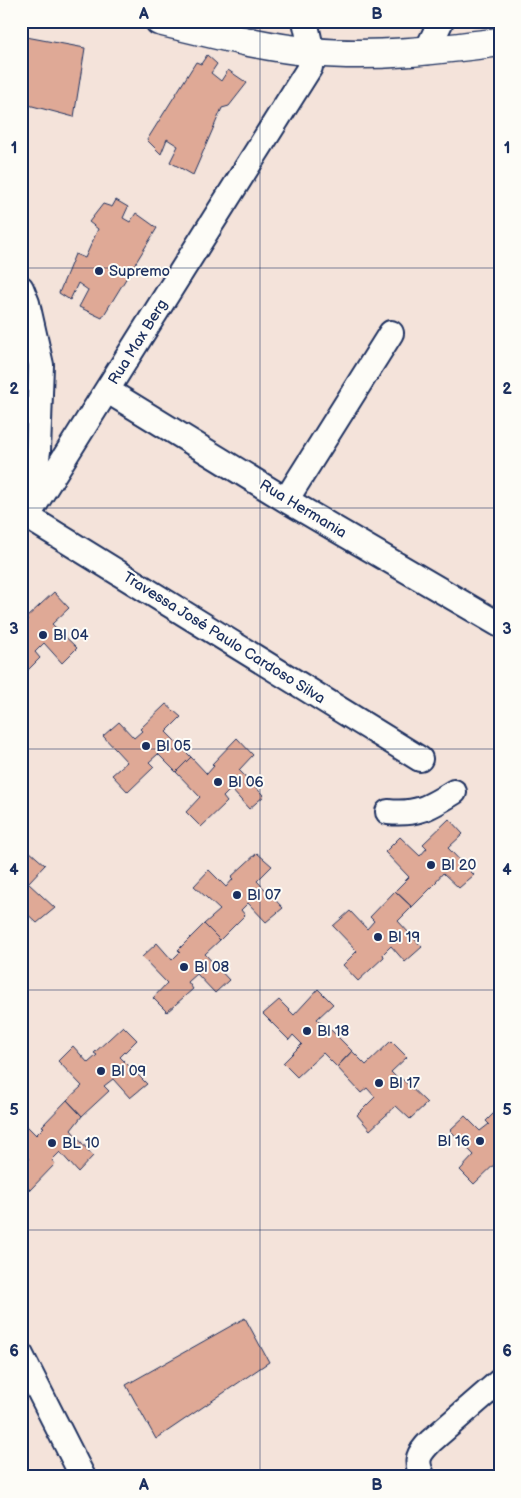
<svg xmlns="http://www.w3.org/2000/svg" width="521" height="1498" font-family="'Balsamiq Sans',sans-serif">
<rect width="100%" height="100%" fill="#f4e3da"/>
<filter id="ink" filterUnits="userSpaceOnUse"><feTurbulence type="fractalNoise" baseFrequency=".02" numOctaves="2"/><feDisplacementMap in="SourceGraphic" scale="10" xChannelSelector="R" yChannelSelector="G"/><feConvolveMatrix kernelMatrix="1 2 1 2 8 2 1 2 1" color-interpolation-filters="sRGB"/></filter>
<g filter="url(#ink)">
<path fill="#dfa996" stroke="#1b2f5e" d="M21,36L85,48L74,117L21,103Z
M207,55L217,64L211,73L221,81L228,70L247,83L229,106L222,108L193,175L170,162L178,146L167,139L161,154L147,140L196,62L201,64Z
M116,200L128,207L123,218L130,222L136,213L157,228L102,318L79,307L88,290L78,283L70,300L59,293L75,254L85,258L98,229L89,222L103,204L112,207Z
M54,592L69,608L52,624L77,648L62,663L44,643L35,652L40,658L21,677V627L28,620L26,618Z
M166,704L181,717L166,732L191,757L176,772L158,754L149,762L154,767L128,792L112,775L127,762L103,736L119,722L134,738L142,731L140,729Z
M237,738L253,755L239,770L264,796L249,809L231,789L223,797L227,802L201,827L186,812L200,797L176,772L191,757L207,774L214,766L212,764Z
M449,819L463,834L448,848L474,875L459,888L443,873L436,881L437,882L412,907L395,891L409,877L385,852L400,837L420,856L427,848L423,844Z
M29,851L45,865L28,883L55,908L37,923L21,908V858Z
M257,853L272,866L257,881L283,908L266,922L248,903L241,910L245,915L220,940L204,924L220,910L194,886L209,870L226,887L233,879L231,877Z
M395,891L412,907L398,921L422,947L405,962L391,946L383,954L384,957L358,981L343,965L357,951L333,926L350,911L367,929L374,921L370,917Z
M204,924L220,940L205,954L229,980L215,993L197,974L188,982L193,989L167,1012L153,998L167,983L142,957L157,943L172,960L180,952L178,950Z
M318,989L333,1004L317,1019L326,1028L328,1027L352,1051L337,1067L323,1053L297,1077L283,1063L302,1044L293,1035L289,1040L263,1014L279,1000L294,1015Z
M123,1026L137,1040L120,1057L147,1084L130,1098L113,1079L104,1086L109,1091L82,1116L67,1100L82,1086L58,1061L73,1046L88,1063L97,1055L94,1053Z
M391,1041L407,1057L391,1072L398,1079L400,1077L427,1103L410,1119L396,1106L370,1130L357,1115L375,1097L367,1088L361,1093L337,1067L352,1051L366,1065Z
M67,1100L82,1116L71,1130L93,1156L78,1172L60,1152L52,1160L55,1164L30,1190L21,1180V1168L29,1159L21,1151V1120L36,1135L44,1127L42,1126Z
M500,1107V1150L496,1154L500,1159L474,1184L460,1170L474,1155L450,1130L465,1116L480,1131L489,1124L486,1121Z
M245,1318L269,1362L156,1439L126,1385Z"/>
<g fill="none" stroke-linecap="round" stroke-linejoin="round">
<defs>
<path id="minor" d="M426,52L441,21
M21,288L27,303L41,365L38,451L28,517L420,759
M108,391L286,500L500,625
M286,500L391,333
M32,509L310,67L312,52L305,21
M388,812C417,815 430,807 454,792
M21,1355L83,1477
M423,1477C414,1460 419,1453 431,1441L500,1381"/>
<path id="secondary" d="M159,21C210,33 261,47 313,52C375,58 438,50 500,42"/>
</defs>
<use href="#minor" stroke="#1b2f5e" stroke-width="28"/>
<use href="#secondary" stroke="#1b2f5e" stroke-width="31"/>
<use href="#minor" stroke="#fdfcf7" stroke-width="24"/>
<use href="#secondary" stroke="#fdfcf7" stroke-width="28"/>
</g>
</g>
<path fill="none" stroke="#1b2f5e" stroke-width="1" stroke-opacity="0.55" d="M260,21V1477M21,268H500M21,508H500M21,749H500M21,990H500M21,1230H500"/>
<g fill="#1b2f5e" stroke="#fdfcf7" stroke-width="2">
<circle cx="99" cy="271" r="5"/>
<circle cx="43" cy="635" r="5"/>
<circle cx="146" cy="746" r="5"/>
<circle cx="218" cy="782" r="5"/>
<circle cx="431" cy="865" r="5"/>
<circle cx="237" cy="895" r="5"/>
<circle cx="378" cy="937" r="5"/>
<circle cx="184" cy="967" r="5"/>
<circle cx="307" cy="1031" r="5"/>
<circle cx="101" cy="1071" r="5"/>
<circle cx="379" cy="1083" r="5"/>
<circle cx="480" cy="1141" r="5"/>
<circle cx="52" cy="1143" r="5"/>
</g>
<g text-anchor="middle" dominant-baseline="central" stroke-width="4" stroke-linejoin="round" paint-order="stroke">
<g font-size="15" fill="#1b2f5e" stroke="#fdfcf7" text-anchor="start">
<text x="109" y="271">Supremo</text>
<text x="53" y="635">Bl 04</text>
<text x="156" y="746">Bl 05</text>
<text x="228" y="782">Bl 06</text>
<text x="441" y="865">Bl 20</text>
<text x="247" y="895">Bl 07</text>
<text x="388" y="937">Bl 19</text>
<text x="194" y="967">Bl 08</text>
<text x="317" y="1031">Bl 18</text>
<text x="111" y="1071">Bl 09</text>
<text x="389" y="1083">Bl 17</text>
<text x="470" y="1141" text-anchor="end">Bl 16</text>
<text x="62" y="1143">BL 10</text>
</g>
<g font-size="15" fill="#1b2f5e" stroke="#fdfcf7">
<text transform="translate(138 342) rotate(-58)">Rua Max Berg</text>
<text transform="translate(303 509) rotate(31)">Rua Hermania</text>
<text transform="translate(224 638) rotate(32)">Travessa José Paulo Cardoso Silva</text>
</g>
</g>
<rect width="521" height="1498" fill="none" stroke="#fdfcf7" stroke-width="55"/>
<rect x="28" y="28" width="466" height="1442" fill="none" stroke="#1b2f5e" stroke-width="2"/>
<g font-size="16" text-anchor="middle" font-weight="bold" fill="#1b2f5e">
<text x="144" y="19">A</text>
<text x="377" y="19">B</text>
<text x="14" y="153">1</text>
<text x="507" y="153">1</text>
<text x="14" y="394">2</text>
<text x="507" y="394">2</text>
<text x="14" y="634">3</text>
<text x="507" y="634">3</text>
<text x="14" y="875">4</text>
<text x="507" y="875">4</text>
<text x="14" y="1115">5</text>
<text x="507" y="1115">5</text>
<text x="14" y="1356">6</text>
<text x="507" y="1356">6</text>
<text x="144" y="1490">A</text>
<text x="377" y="1490">B</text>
</g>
</svg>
